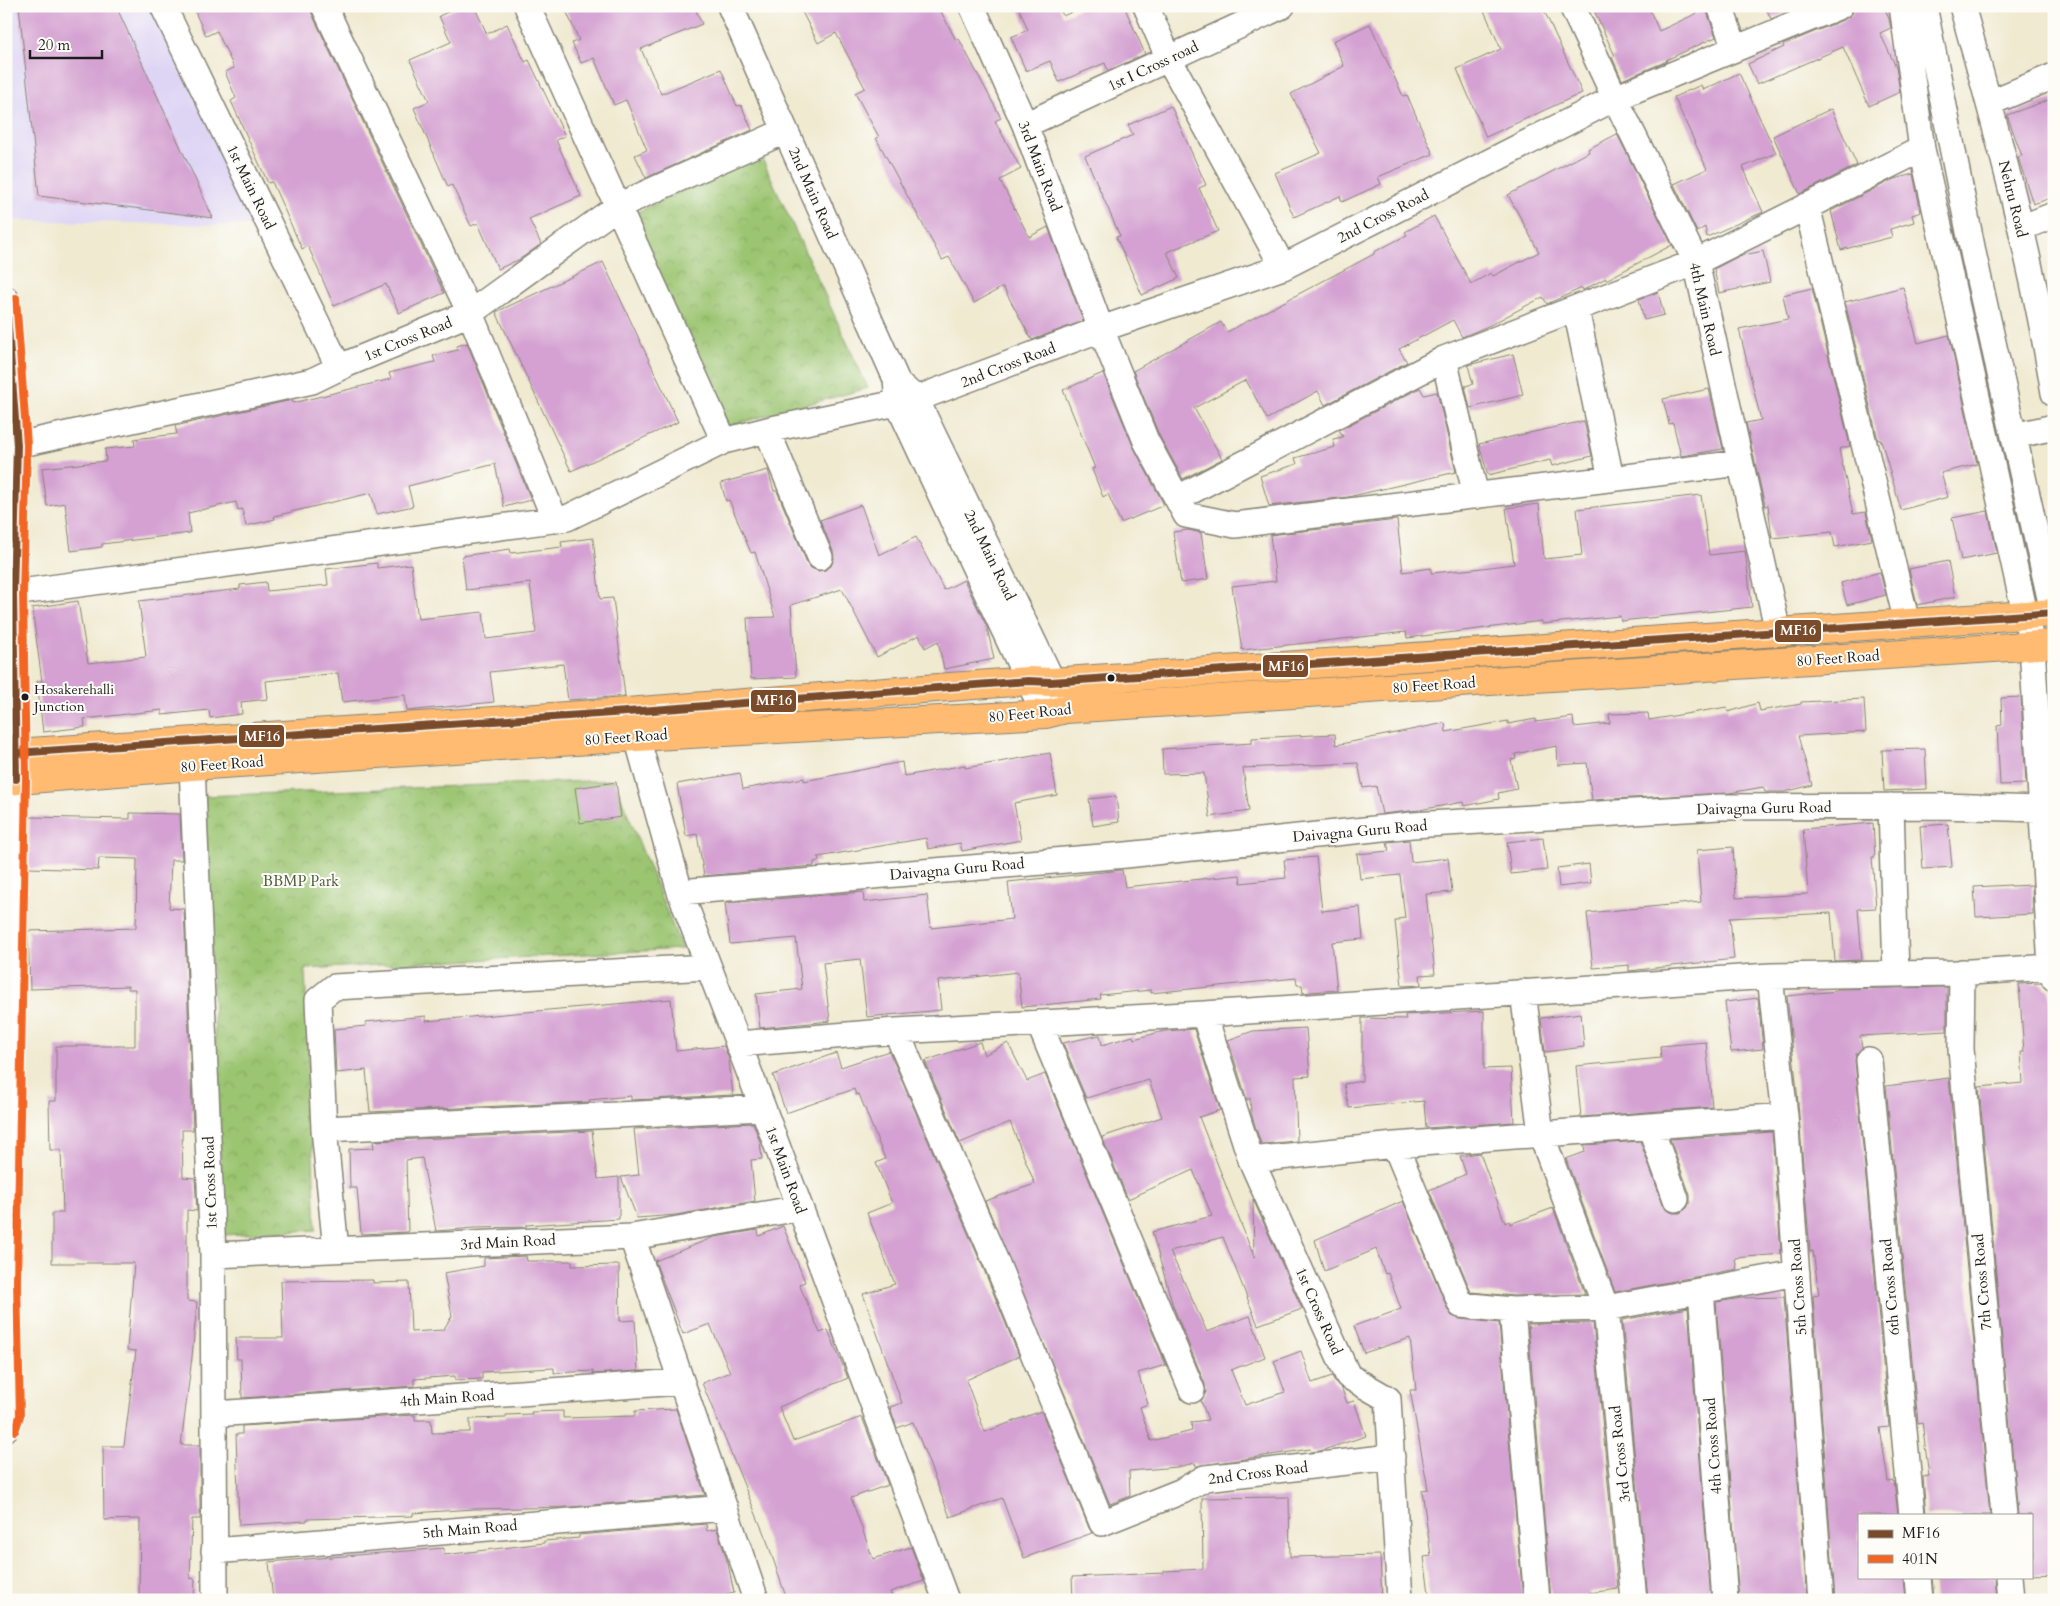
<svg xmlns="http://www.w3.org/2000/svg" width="2060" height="1606" font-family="Cardo,serif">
<defs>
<pattern id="park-crowns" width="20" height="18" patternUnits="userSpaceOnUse" patternTransform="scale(1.25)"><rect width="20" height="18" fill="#9bc571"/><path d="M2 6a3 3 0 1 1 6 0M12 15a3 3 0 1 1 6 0" fill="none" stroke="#85a961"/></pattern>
</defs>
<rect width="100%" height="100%" fill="#fdfcf7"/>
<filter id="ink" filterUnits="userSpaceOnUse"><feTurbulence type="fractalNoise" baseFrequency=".02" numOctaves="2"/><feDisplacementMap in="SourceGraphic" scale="10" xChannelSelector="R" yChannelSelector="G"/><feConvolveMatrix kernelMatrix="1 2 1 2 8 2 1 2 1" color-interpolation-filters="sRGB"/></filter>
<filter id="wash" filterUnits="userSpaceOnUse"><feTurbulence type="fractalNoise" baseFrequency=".0096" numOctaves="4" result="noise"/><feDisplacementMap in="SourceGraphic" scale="20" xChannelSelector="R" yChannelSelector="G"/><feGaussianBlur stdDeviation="1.12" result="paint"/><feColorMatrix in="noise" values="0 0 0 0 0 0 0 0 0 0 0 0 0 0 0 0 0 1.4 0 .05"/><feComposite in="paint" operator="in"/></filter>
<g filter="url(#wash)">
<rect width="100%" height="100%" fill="#f0ead1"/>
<path fill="#ded5f5" d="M6,6H153L255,226L10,220L6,173Z"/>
<path fill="url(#park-crowns)" stroke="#5c7046" d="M760,154L868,388L728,426L631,215Z
M614,780L682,949L305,969L316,1230L224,1235L204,796Z"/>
<g id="blocks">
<path fill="#d4a1d2" d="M19,6H116L213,218L39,196Z
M207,6H310L311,12L444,293L399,313L386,284L334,306L308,246L302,249L272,182L268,183L231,101L236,98L225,72L234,68L217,31L206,36L195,12Z
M461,6H474L487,34L507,24L525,62L529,60L565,136L556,140L581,196L529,219L541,244L520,259L498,269L478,223L471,226L452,185L448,187L414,108L429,101L410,60L451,42L439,16Z
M564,6H694L702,24L641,49L661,94L721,69L737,106L741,105L752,130L646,178L635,155L647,150L626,100L614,105L594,58L581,63L572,43L579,40Z
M799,6H938L956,40L959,39L1001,118L995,121L1021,169L1000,180L1029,237L1048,227L1083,321L1032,340L1003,287L974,303L949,257L942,260L876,138L879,137L855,93L865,88L836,33L818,43Z
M1018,6H1059L1063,16L1085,6H1124L1145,54L1108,71L1105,63L1059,82L1050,61L1026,71L1011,37L1028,30Z
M1482,6H1542L1582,93L1486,137L1457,69L1501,49Z
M1592,6H1648L1659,31L1706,9L1716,37L1666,60L1667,61L1622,80L1612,57L1615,56Z
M1765,6H1801L1771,19Z
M1854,6H1884L1889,19L1891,28L1880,33L1896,67L1900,92L1869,106L1843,47L1757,84L1748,64L1784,47L1783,45L1845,19L1852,14Z
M1370,24L1403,96L1407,95L1433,154L1378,177L1381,184L1342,202L1340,196L1294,217L1275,173L1321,153L1291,94L1344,66L1333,41Z
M1739,73L1776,153L1743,167L1763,212L1707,237L1705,227L1697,232L1674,184L1707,169L1674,97L1701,85L1703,90Z
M2054,98V197L2033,204L2018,157L2022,156L2007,115Z
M1171,106L1206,185L1199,188L1218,231L1167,252L1179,278L1142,295L1116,237L1120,236L1085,156L1133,135L1128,125Z
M1831,109L1857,165L1800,194L1773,136Z
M1617,134L1672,245L1606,280V278L1583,290L1582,288L1547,304L1543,297L1488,326L1462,337L1453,320L1399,349L1407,362L1325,405L1318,391L1267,419L1246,380L1194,408L1222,459L1183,479L1159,435L1133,371L1221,322L1227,332L1374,254V252L1407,235L1405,232L1434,216L1471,284L1491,273L1493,276L1539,252L1508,195L1589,152L1588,149Z
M1913,174L1921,212L1912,215L1914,222L1890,229L1892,237L1841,250L1831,211L1894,179Z
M1763,251L1770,282L1719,293L1714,269L1739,256Z
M603,262L678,422L571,471L496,312Z
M1903,287L1918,343L1949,335L1977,464L1941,473L1948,497L1901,510L1881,440H1878L1845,302Z
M1812,288L1850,446L1839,449L1853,514L1866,512L1872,540L1835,547L1832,532L1772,538L1768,505L1765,506L1746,423L1761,420L1739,329L1788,319L1783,295Z
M1658,292L1664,315L1644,320L1639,299Z
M467,343L531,500L504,507L495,464L408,486L413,506L377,514L371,493L274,516L275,519L246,526L242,509L238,510L236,502L188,513L190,533L102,544V547L71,551L65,503L47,506L42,468L106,461L105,449L135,446L134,439L177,434L175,426L292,400L293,403L391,379L389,373L435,362L433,356L458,350L457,346Z
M1513,354L1523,395L1470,408L1465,386L1473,384L1468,365Z
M1103,373L1133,446L1164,505L1121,523L1108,494L1103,497L1092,469L1095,468L1063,390Z
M1420,388L1424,395L1437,392L1456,472L1348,497L1269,506L1260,476L1297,464L1295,458L1335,447L1333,439L1343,437L1339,430Z
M1709,389L1723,449L1681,456L1673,423L1669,424L1663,399Z
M1584,421L1592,456L1552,466L1550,460L1488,475L1479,444Z
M768,470L774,491H777L807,563L811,568L818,571L825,570L831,566L834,559L833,551L820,520L861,505L879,555L916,537L944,590L964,580L987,627L994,659L944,669L938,641L925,648L919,635L877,657L842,589L791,605L796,677L751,679L747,618L775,617L755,552L751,553L729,500L726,501L721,483Z
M1701,495L1709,555L1745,551L1752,607L1621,621L1620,616L1542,624V621L1407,638L1406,632L1242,650L1232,586L1276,581L1270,535L1397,520L1403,572L1431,568V573L1474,569L1514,564L1506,508L1539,504L1544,559L1582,555L1577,509Z
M1988,511L1997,553L1961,560L1952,518Z
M1188,530L1201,533L1208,579L1181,583L1173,532Z
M593,538L600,599L613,598L625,696L568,700L563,664L490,672L494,702L407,711L405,695L342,702L338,673L266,681L268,699L241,702L242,714L210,718L209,710L162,715V710L84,719L85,727L43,732L37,681H42L32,608L78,601L88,663L146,657L139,601L240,589V585L266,582L267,591L328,585L326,569L377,563V568L411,564L418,619L483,612L486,639L536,633L530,583L466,590L462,556L510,549L511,553L562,547L561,542Z
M1948,561L1955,597L1917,605L1909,569Z
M1880,572L1886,595L1847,605L1841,583Z
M2021,697L2026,784L2000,785L1997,726L2002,725L2001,698Z
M1864,699L1866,732L1798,736L1812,785L1784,792H1765L1763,787L1729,793L1592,800L1587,763L1558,765L1557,746L1515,754L1516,759L1511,760L1517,789L1498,793L1499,799L1464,806L1463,802L1419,810L1382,814L1376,786L1363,788L1358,763L1243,768L1249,811L1210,817L1204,773L1163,774L1162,749L1252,743V738L1335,734L1336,745L1445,723L1446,732L1508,721V724L1536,719V722L1573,717L1574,727L1610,723L1609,714L1648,713L1649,720L1727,707L1728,712L1758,703L1760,711L1801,704V702Z
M1925,749L1927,789L1884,791L1882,750Z
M1050,753L1057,795L1014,803L1021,840L962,851L960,843L928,849L926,838L818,857L819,861L814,862V866L704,876L697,834L686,836L677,784L740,773L743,789L804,778V781L902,762L904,776L965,765V768Z
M616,782L621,817L580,823L575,788Z
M1116,796L1119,822L1093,826L1089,799Z
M130,813L180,814L182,860H171L169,908L184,909L193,1130H182L183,1177L195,1178L197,1211L187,1210V1301L197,1302L192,1357L181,1445H200V1519H192L190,1578L195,1579L194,1600H139L140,1519L104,1520L103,1446H124L136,1351L127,1350L134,1263H52V1213H63L61,1150H50L49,1101H56V1046H135V989H128V986L30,989L28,931L136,928L137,859L99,858L98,870L29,868L30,817L130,819Z
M1873,823L1875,857H1872L1876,908L1858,909L1862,960L1835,961L1831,913L1730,918L1734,959L1629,971V965L1593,968L1587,913L1701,902L1697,850L1733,847L1736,898L1808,894L1803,829Z
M1948,824L1952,867L1923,869L1920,826Z
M1543,838L1547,870L1511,874L1507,842Z
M1409,840L1411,862L1448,858L1452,892L1426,894L1435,974L1420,975L1421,985L1402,986L1395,921H1399L1398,919L1405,918L1400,875L1360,879L1357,854L1389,851L1387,842Z
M1316,857L1322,911L1360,907L1363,939L1332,942L1337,990L1310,992L1303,993L1302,985H1297L1296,978L1151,993V990L1100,995L1101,999L1022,1007L1018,972L938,981L941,1010L867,1017L860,959L823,963L830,1021L760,1028L756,994L802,989L796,938L730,944L725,903L863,892L864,902L927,895L931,928L1012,919L1008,882L1122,870L1125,887L1240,875L1241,883L1286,878L1284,860Z
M1589,864L1591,883L1559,887L1557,868Z
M2011,885V886L2032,885L2033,914L1976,917L1974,887Z
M2041,983L2049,991L2054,1054V1474H2052L2054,1574L2031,1575V1556H2033L2031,1515H2018L1979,1087L2023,1083L2021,1052H2024L2019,984Z
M1947,987V1031L1860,1036L1862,1048L1856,1054L1855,1061L1889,1427L1880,1428L1888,1482L1894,1481L1898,1515H1859V1577H1904L1906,1600H1835L1813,1296L1819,1295L1813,1251L1810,1252L1797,1091L1787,996L1837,991V989Z
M1758,998L1763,1049L1731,1052L1725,1002Z
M671,999L676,1051L724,1046L729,1060L733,1095L631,1100V1096L589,1100L590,1102L370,1112L366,1070L336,1073L334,1029L366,1026L365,1022L426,1016V1021Z
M1484,1011V1069L1511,1068L1514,1122L1426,1128L1424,1101L1349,1108L1344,1084L1362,1081V1018L1406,1019L1405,1015Z
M1581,1013L1584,1047L1545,1052L1541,1018Z
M1306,1028L1310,1076L1295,1077L1297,1141L1261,1144L1251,1113L1250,1098L1247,1100L1228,1040L1253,1031Z
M1194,1029L1220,1110L1199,1117L1254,1257L1253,1199L1302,1309L1258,1325L1223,1237L1170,1251L1207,1332L1250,1316L1265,1357L1231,1370L1245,1405L1285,1392L1274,1361L1301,1351L1312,1383L1332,1376L1335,1382L1342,1389L1347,1403L1354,1401L1366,1436L1320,1451L1311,1452L1310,1449L1198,1466H1196L1195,1463L1177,1467L1129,1471L1130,1496L1110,1504L985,1201L1035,1184L1010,1122L960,1143L925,1061L980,1042L984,1055L1008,1043L1027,1081L1045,1074L1166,1365L1138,1373L1148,1404L1140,1407L1151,1441L1192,1431L1191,1422L1208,1420L1201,1401L1206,1392L1205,1384L1173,1306L1152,1232L1212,1216L1193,1170L1128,1199L1102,1137L1162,1117L1149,1080L1086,1098L1063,1043L1100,1035L1102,1045L1133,1036L1134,1039L1164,1031Z
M1706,1042L1712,1107L1581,1117L1576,1066L1661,1058L1660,1046Z
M889,1051L984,1270L1019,1356L966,1380L985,1432L1041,1411L1089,1528L1092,1533L1024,1558L1002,1498L950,1517L913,1422L897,1428L890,1407L902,1403L863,1294L895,1284L867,1213L892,1203L876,1163L885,1159L859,1094L856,1095L854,1089L786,1113L773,1075L836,1053L841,1067Z
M1949,1078L1990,1515H1926L1923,1477L1929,1476L1922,1422L1918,1423L1886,1086Z
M753,1123L760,1142L762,1159L751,1160L755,1201L676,1215L637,1218L621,1177L639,1175L634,1129Z
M592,1131L598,1179L619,1177V1219L526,1225V1227L474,1228L436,1231L422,1158L406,1160L408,1232L361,1234L357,1188H350L349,1149L374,1148L373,1141Z
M1772,1132L1781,1254L1735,1258L1737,1269L1615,1292L1566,1159L1585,1152L1584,1145L1640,1141L1663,1204L1666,1210L1673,1213H1680L1687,1208L1690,1202V1195L1670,1139Z
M1480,1153L1505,1223L1509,1221L1510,1224L1553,1208L1585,1294L1513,1296L1471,1292L1429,1190L1466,1174L1460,1156Z
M1403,1201L1448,1310L1452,1316L1460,1319L1499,1323L1523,1600H1430L1424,1557L1431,1556L1422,1490L1428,1489L1410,1390H1416L1410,1338L1364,1353L1354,1326L1401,1309L1388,1273L1385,1274L1376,1249L1324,1271L1315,1240Z
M783,1226L805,1282L799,1284L820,1333L828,1330L848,1378L779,1407L793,1441L862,1417L888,1485L851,1498L873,1559L911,1547L924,1581L890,1592L893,1600H787L767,1541L702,1383L730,1372L710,1324L683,1334L655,1261L714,1237L758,1230L759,1236Z
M526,1256L527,1261H572V1266L619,1265L620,1321L635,1320L638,1371L593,1374V1371L554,1373V1368L514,1370L482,1372V1379L455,1380V1376L414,1379V1386L242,1398L241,1359H237L236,1338H283L281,1281L373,1280V1283L409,1282L411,1332L443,1330L452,1316L444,1273L484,1266V1258Z
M1784,1297L1807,1600H1739L1716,1302L1742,1298Z
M1688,1308L1711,1600H1648L1622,1320Z
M1593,1323L1618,1589L1589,1593L1590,1600H1551L1528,1324Z
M676,1409L705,1495L571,1507L474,1509L413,1513V1516L307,1519V1521L239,1525L236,1434H242V1426L415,1415V1420H431L432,1433L470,1432V1419L506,1418V1415L532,1414L531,1412L563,1411V1418L635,1416V1411Z
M1289,1497L1290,1557L1380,1555L1382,1600H1073L1072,1577L1164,1573V1571L1203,1569L1202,1498Z
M706,1524L707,1531L717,1529L728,1564L734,1593L697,1600H273L269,1562L444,1548V1555L544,1543V1541L579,1538V1535Z
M1932,1577H1995L1997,1600H1934Z"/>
</g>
</g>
<g filter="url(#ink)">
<use href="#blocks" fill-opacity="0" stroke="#868376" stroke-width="1"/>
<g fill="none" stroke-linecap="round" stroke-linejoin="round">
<defs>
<path id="minor" d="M163,6L339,368
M527,6L724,441
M730,6L896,379L898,404L1028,681L1046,714
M972,6L1025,125L1101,329L1146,441L1186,515L1235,525L1740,463
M1146,6L1169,59L1283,267
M1572,6L1615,98L1696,262L1778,632
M1720,6L1735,49
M1902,6L1922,149L2032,645L2051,967L2054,978
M1924,6L1974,257L2054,616
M1962,6C1998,134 2033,262 2054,393
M1989,103L2054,76
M1025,125L1282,6
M1807,206L1907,623
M2021,228L2054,215
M6,299L17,445L13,593L16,779L14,925L7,1282L10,1416L6,1428
M1576,309L1611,479
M1444,359L1476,496
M904,388L916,399L1060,697
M767,430L820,557
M2014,436L2054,427
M17,445L312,381L347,364L470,313L324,6
M1178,498L1444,359L1696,262L1922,149
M555,520L470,313L618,206L785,131
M13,593L567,518L724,441L767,430L916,399L1101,329L1283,267L1615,98L1840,6
M629,718L637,737L680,892L763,1108L946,1600
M192,766L213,1255L215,1600
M1891,806L1896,974
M680,892L1126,855L1412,825L1719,807L1941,806L2042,809
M1962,972L1961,1049L2004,1515
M1770,976L1785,1116L1821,1600
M1523,992L1541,1134L1606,1308L1634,1600
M1204,1014L1251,1160L1348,1376L1388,1399L1400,1600
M1039,1023L1192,1390
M896,1031L997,1264L1102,1523L1182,1491L1205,1478L1392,1457
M738,1044L896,1031L1204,1014L1770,976L1954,973L2051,967
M1869,1060L1912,1515
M1650,1126L1676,1199
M324,1129L763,1108
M1395,1145L1461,1305L1512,1310L1606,1308L1797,1273
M1251,1160L1395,1145L1785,1116
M632,1237L756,1600
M336,1250L324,1129L318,1000L334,987L708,967
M213,1255L632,1237L800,1208
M1701,1291L1725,1600
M1512,1310L1537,1600
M214,1414L680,1382
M214,1551L725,1508
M1918,1577L1920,1600
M2009,1577L2011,1600"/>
<path id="major" d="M6,756L15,753L627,712L1028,681L1051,682L2054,613
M6,781L192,766L637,737L1046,714L1066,709L2054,644"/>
</defs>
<use href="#minor" stroke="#868376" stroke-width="28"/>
<use href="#major" stroke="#868376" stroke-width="30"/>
<use href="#minor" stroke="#fff" stroke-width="25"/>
<use href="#major" stroke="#febb71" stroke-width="28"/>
<defs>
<path id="bus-1" d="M6,302L17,445L13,593L16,779
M6,756L15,753L627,712L1028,681L1051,682L2054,613"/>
<path id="bus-2" d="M15,1431L20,1416L17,1282L26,779L23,593L27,445L16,298"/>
</defs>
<use href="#bus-1" stroke="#fdfcf7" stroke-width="11"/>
<use href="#bus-2" stroke="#fdfcf7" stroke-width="11"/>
<use href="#bus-1" stroke="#7a4b2a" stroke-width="8"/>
<use href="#bus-2" stroke="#f26522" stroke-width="8"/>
</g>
</g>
<g fill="#1c1c1c" stroke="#fdfcf7" stroke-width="2">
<circle cx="1111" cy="678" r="4.5"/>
<circle cx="25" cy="697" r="4.5"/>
</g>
<g text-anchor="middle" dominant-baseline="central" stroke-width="4" stroke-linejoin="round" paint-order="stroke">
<g font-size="14" fill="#1c1c1c" stroke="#fdfcf7" text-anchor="start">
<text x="34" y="689">Hosakerehalli<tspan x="34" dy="17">Junction</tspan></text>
</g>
<g font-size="15" fill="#1c1c1c" stroke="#fdfcf7">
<text transform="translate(1153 66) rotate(-25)">1st I Cross road</text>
<text transform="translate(1040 166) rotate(69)">3rd Main Road</text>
<text transform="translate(251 187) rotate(64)">1st Main Road</text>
<text transform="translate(813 193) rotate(66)">2nd Main Road</text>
<text transform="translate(2013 199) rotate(76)">Nehru Road</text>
<text transform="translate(1383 216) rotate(-27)">2nd Cross Road</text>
<text transform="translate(1705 309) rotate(77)">4th Main Road</text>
<text transform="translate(408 339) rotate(-22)">1st Cross Road</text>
<text transform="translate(1008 365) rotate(-21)">2nd Cross Road</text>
<text transform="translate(990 555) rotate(64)">2nd Main Road</text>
<text transform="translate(1838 658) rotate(-4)">80 Feet Road</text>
<text transform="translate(1434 685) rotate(-4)">80 Feet Road</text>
<text transform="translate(1030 713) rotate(-6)">80 Feet Road</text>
<text transform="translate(626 737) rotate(-4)">80 Feet Road</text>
<text transform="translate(222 764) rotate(-4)">80 Feet Road</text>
<text transform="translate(1764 808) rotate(-1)">Daivagna Guru Road</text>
<text transform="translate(1360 831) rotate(-5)">Daivagna Guru Road</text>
<text transform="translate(957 869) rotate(-5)">Daivagna Guru Road</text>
<text transform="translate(786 1170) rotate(70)">1st Main Road</text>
<text transform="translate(210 1183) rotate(-92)">1st Cross Road</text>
<text transform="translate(508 1242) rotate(-3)">3rd Main Road</text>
<text transform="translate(1982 1282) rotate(-95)">7th Cross Road</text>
<text transform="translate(1798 1287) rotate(-94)">5th Cross Road</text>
<text transform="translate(1890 1287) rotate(-95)">6th Cross Road</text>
<text transform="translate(1319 1311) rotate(66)">1st Cross Road</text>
<text transform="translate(447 1398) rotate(-4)">4th Main Road</text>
<text transform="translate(1713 1446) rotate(-94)">4th Cross Road</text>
<text transform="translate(1620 1454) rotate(-96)">3rd Cross Road</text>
<text transform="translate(1258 1473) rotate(-7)">2nd Cross Road</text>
<text transform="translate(470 1529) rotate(-5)">5th Main Road</text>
</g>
<g font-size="15" fill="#4f603e" stroke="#fdfcf7">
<text x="301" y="881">BBMP Park</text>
</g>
</g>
<g stroke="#fdfcf7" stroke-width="2">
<rect x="1774" y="619" width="48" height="24" rx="5" fill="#7a4b2a"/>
<rect x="1262" y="654" width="47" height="24" rx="5" fill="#7a4b2a"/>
<rect x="750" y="689" width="47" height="24" rx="5" fill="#7a4b2a"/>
<rect x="238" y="724" width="47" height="24" rx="5" fill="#7a4b2a"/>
</g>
<g font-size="14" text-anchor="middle" font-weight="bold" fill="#fff">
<text x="1798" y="635">MF16</text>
<text x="1286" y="671">MF16</text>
<text x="774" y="705">MF16</text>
<text x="262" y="741">MF16</text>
</g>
<rect width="2060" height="1606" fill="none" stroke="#fdfcf7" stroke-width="25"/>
<rect x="1858" y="1514" width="175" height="65" fill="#fdfcf7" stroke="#a3a29f"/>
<rect x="1868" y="1530" width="25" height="8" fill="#7a4b2a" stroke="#a3a29f"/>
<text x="1902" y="1538" font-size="15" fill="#1c1c1c">MF16</text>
<rect x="1868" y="1555" width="25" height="8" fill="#f26522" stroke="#a3a29f"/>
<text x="1902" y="1564" font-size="15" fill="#1c1c1c">401N</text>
<path d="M30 50v8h72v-8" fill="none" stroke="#1c1c1c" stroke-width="2.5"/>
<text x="38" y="50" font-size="15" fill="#1c1c1c" stroke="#fdfcf7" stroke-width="4" paint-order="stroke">20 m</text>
</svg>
